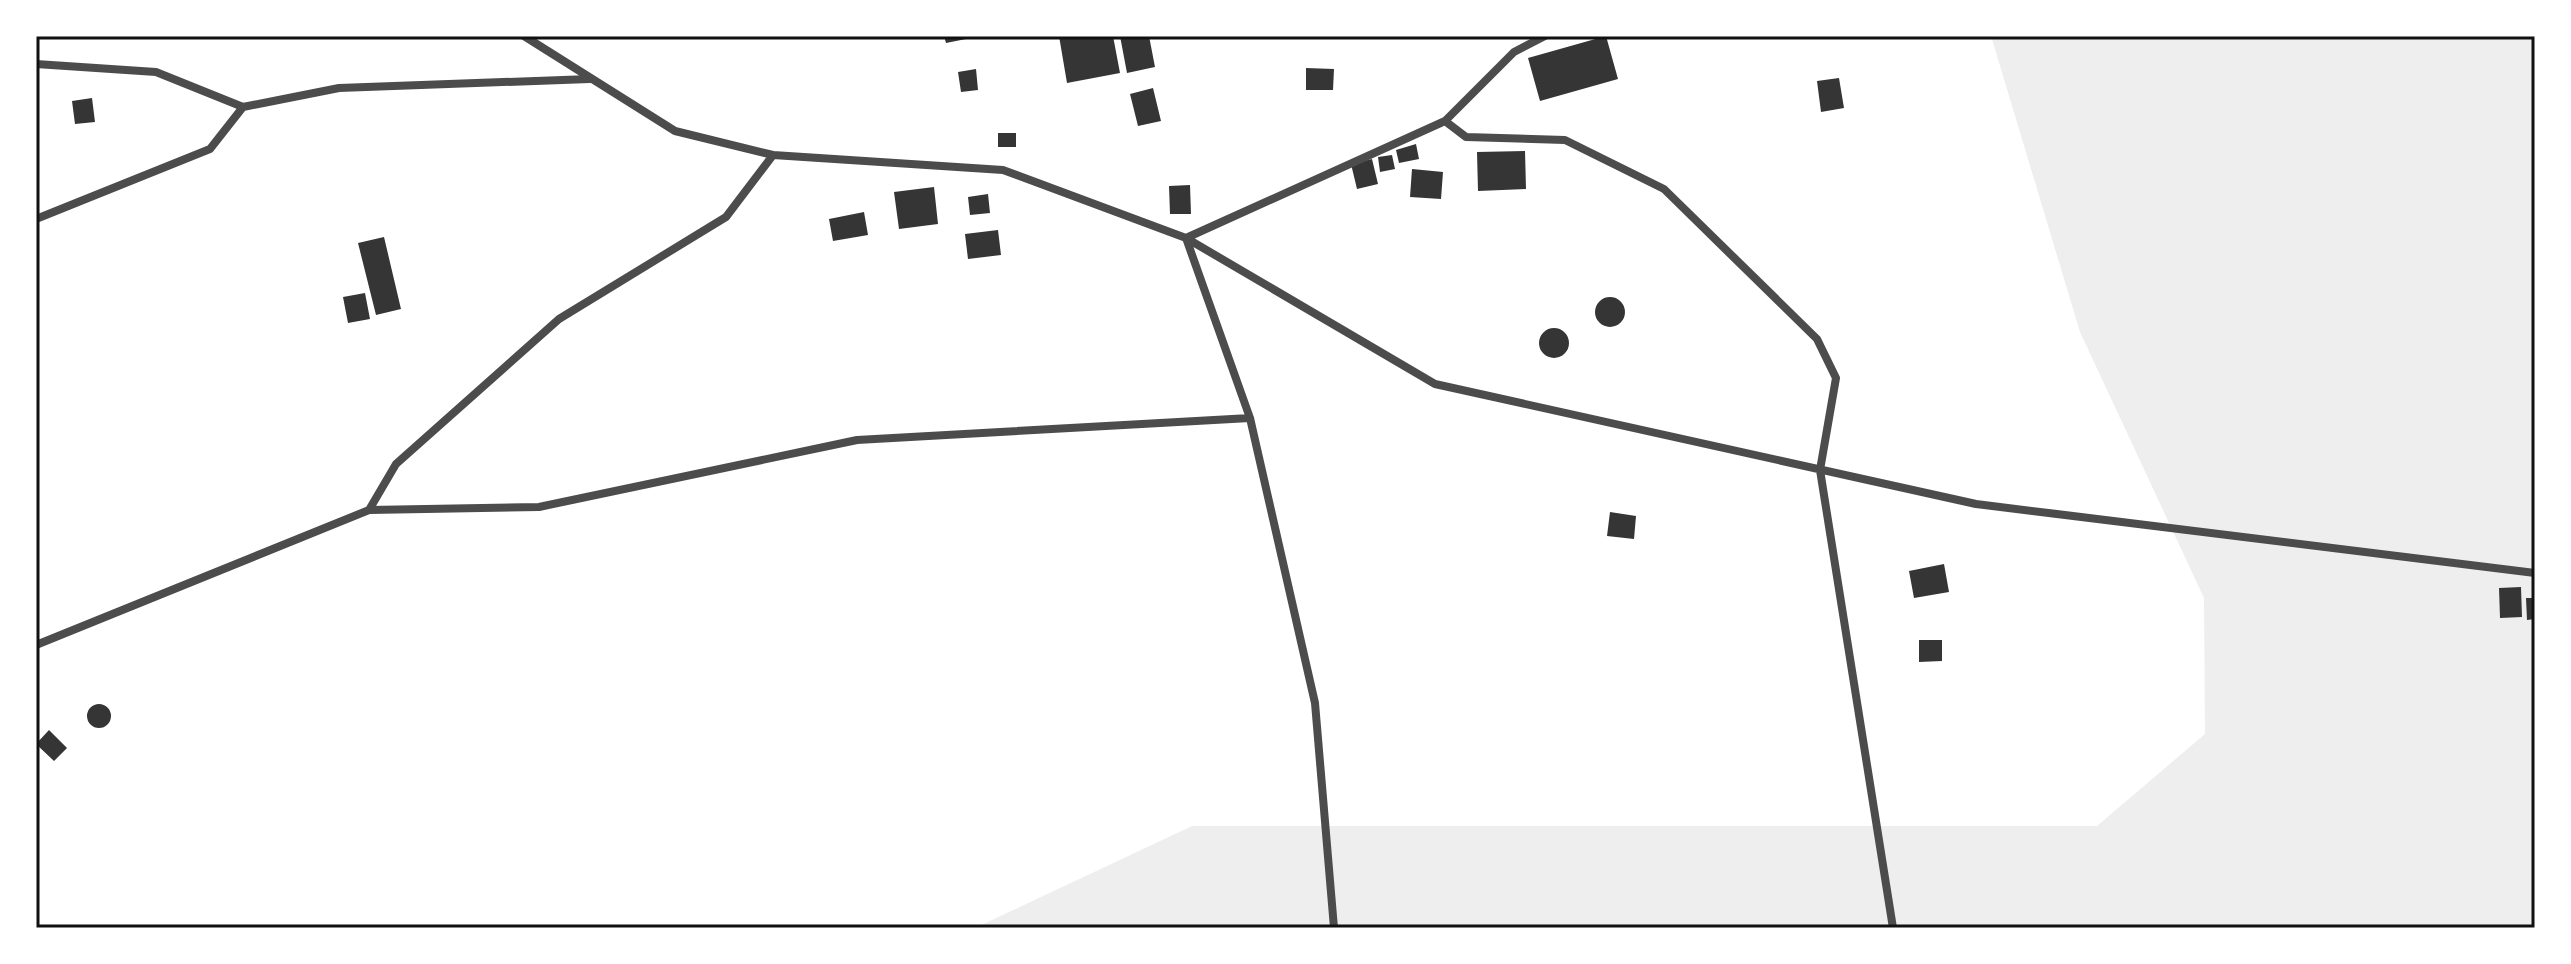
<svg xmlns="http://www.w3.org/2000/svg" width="2571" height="964" font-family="'Golos Text',sans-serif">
<rect width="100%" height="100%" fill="#fff"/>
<path fill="#eee" d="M1991,36H2535V928H975L1192,826H2097L2205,734L2204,598L2080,332Z"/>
<path fill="#353535" d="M944,36H966V39L946,43Z
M1059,36H1113L1120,73L1067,83Z
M1120,36H1149L1155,67L1127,73Z
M1606,36L1618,79L1540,101L1528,58Z
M1306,68L1334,69L1333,90H1306Z
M976,69L978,90L961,92L958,72Z
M1839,78L1844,108L1821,112L1817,81Z
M1153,88L1161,121L1138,126L1130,94Z
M92,98L95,122L75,124L72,101Z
M998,133H1016V147H998Z
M1416,144L1419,159L1399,163L1396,150Z
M1525,151L1526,189L1478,191L1477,152Z
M1392,155L1395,169L1380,172L1378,157Z
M1372,159L1378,184L1357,189L1351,164Z
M1412,169L1443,172L1441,199L1410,197Z
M1190,185L1191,214H1170L1169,186Z
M934,187L938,224L899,229L894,192Z
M988,194L990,213L970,215L968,197Z
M864,212L868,235L833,241L829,219Z
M998,230L1001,255L968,259L965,234Z
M384,237L401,309L376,315L358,243Z
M365,293L370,319L348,323L343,297Z
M1595 312a15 15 0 1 1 30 0a15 15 0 1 1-30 0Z
M1539 343a15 15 0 1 1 30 0a15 15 0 1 1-30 0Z
M1610,512L1636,516L1634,539L1607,536Z
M1944,564L1949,592L1914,598L1909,571Z
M2521,587L2522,617L2500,618L2499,588Z
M2526,598H2535V619L2527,620Z
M1919,640H1942V661L1919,662Z
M87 716a12 12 0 1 1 24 0a12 12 0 1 1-24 0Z
M49,730L67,748L54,761L36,744Z"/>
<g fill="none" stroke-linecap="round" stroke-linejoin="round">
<path stroke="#4c4c4c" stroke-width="8" d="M524,36L675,131L773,155L1003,170L1186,238L1435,384L1976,504L2535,573
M36,64L156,72L243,107L339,88L590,79
M1445,121L1466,137L1565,140L1664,189L1817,339L1836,378L1820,470L1893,928
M36,219L210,149L243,107
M369,510L396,464L559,319L726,217L773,155
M36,645L369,510L539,507L857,440L1250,418
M1334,928L1315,703L1250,418L1186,238L1445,121L1514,52L1545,36"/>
</g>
<rect width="2571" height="964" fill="none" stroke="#ffffff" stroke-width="76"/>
<rect x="38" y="38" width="2495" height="888" fill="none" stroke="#111" stroke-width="3"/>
</svg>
